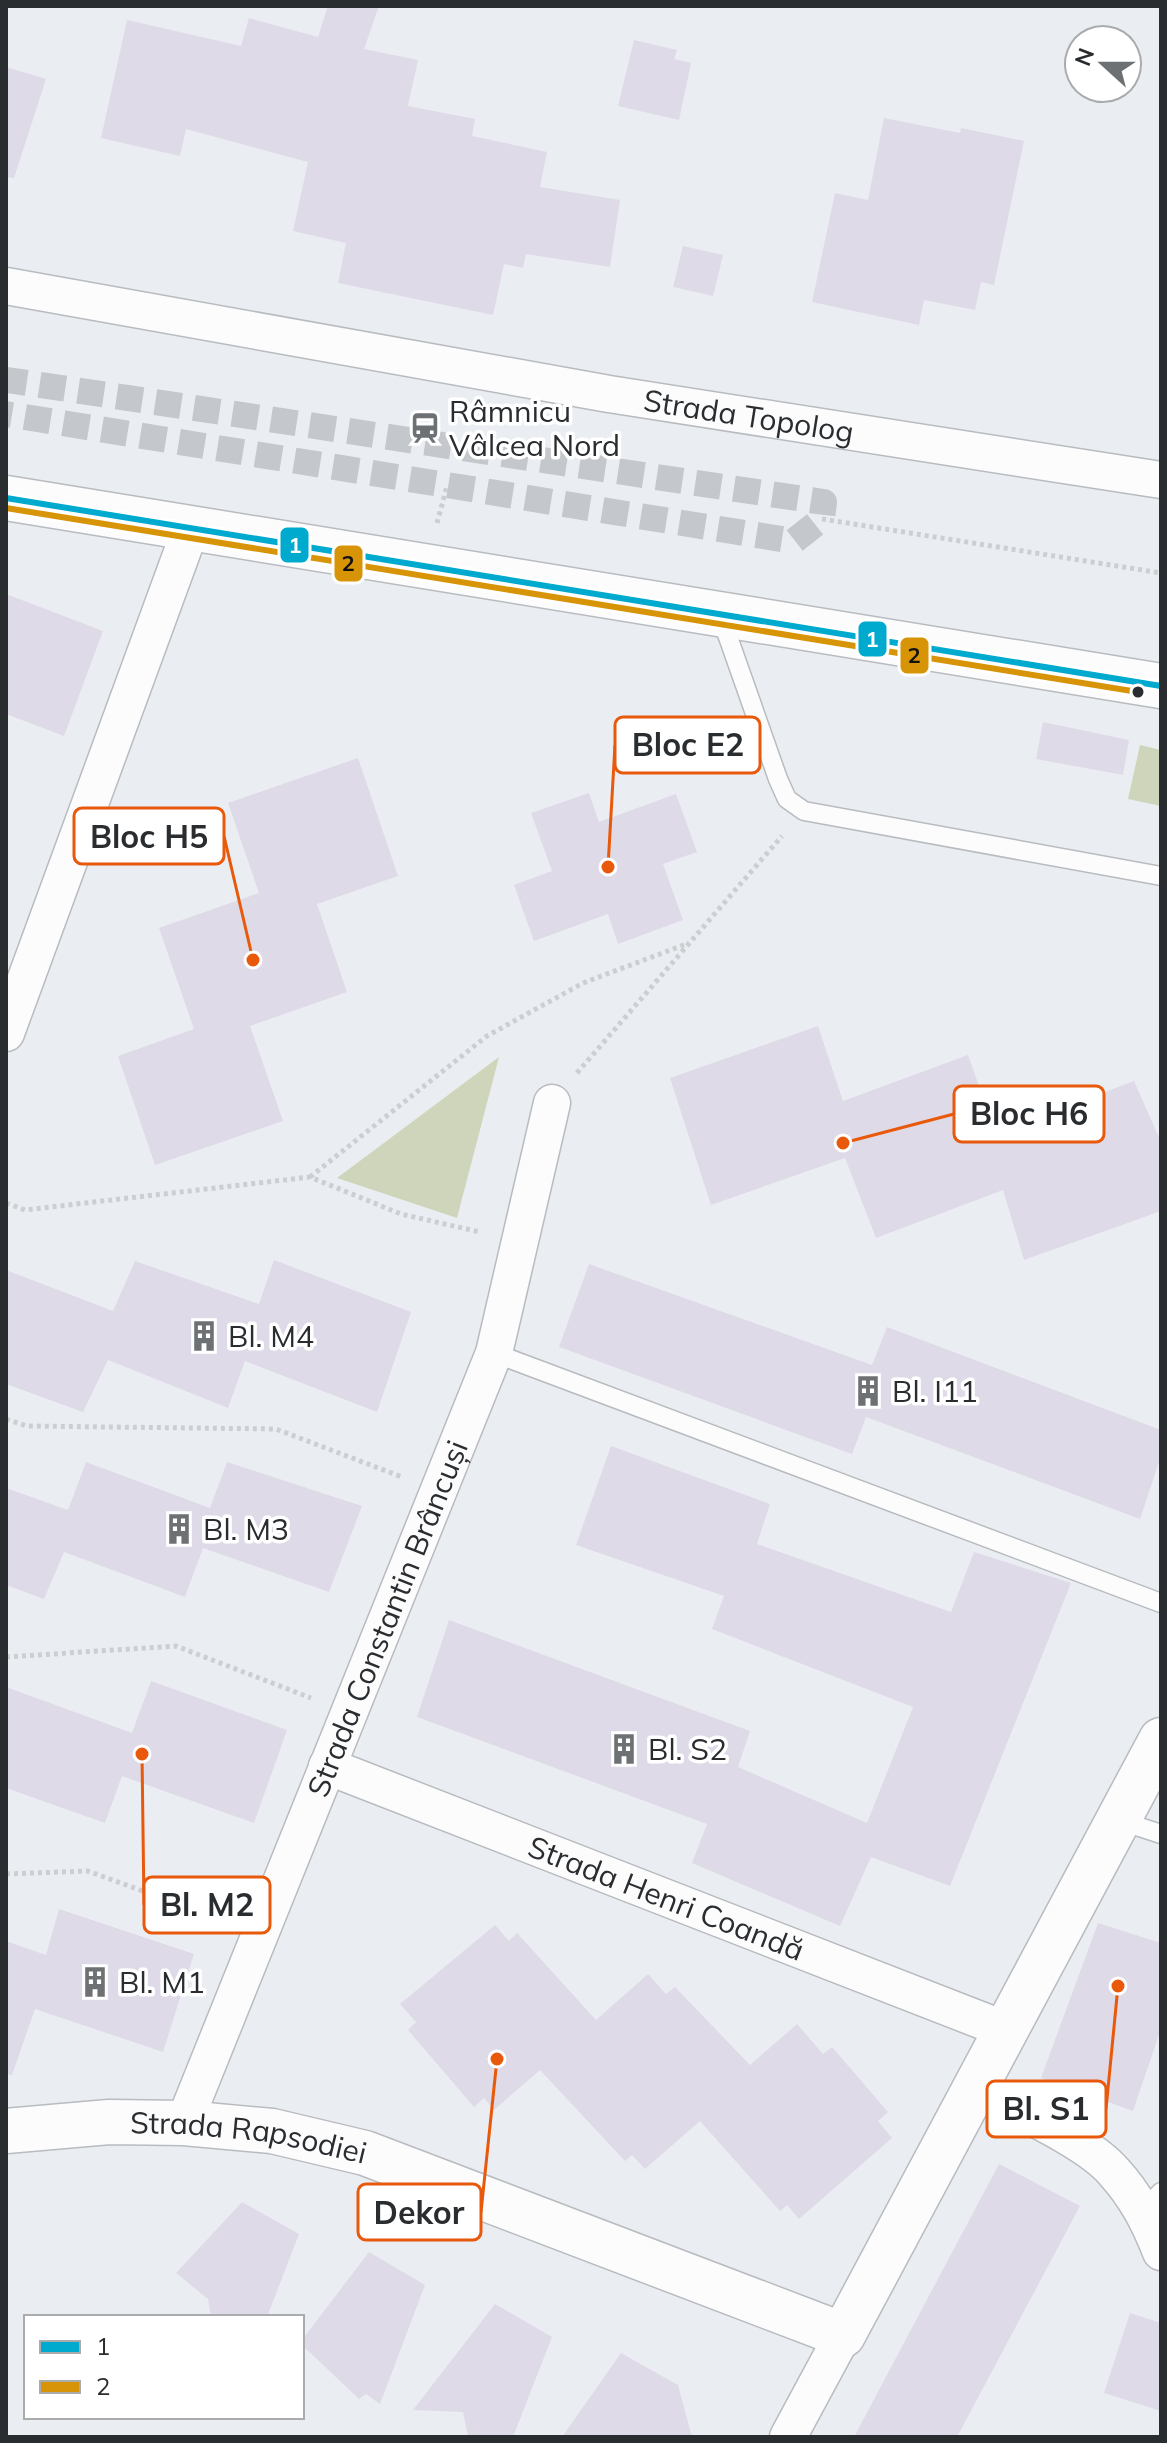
<svg xmlns="http://www.w3.org/2000/svg" width="1167" height="2443" font-family="Mulish,sans-serif">
<rect width="100%" height="100%" fill="#eaeef2"/>
<path fill="#ced5ba" d="M1140,745L1161,750V806L1128,799Z
M499,1057L457,1218L337,1178Z"/>
<path fill="#dfdae7" d="M328,6H379L364,49L418,60L408,106L475,119L472,136L547,152L540,187L620,200L610,267L526,254L523,268L504,264L493,315L338,283L346,243L293,231L308,162L186,129L180,156L101,138L127,20L241,46L249,18L318,37Z
M634,40L677,50L674,59L691,63L679,120L618,106Z
M6,67L46,79L14,178L6,177Z
M884,118L960,133L961,128L1024,141L994,285L981,282L975,310L924,300L919,325L812,302L835,193L868,200Z
M683,246L723,255L713,296L673,287Z
M6,594L103,631L64,736L6,714Z
M1043,722L1129,740L1123,775L1036,759Z
M358,758L398,876L317,904L347,992L250,1026L283,1121L155,1165L118,1056L194,1029L159,928L259,893L228,803Z
M589,793L599,822L676,794L697,852L663,864L683,920L618,944L608,914L534,941L514,885L552,871L531,813Z
M818,1026L843,1101L968,1055L996,1134L1134,1081L1161,1142V1211L1024,1260L1003,1190L876,1238L845,1158L711,1205L670,1078Z
M274,1260L411,1312L377,1412L245,1361L228,1408L108,1360L83,1412L6,1384V1270L113,1311L135,1261L259,1304Z
M589,1264L872,1365L887,1327L1161,1430V1456L1140,1519L866,1417L852,1454L559,1347Z
M611,1446L770,1504L757,1544L951,1612L974,1552L1071,1583L950,1886L871,1857L840,1926L692,1863L707,1824L417,1717L449,1620L750,1731L738,1767L867,1823L913,1707L712,1629L724,1596L576,1545Z
M86,1462L210,1508L227,1462L362,1506L329,1592L203,1548L185,1597L64,1552L44,1599L6,1585V1488L68,1510Z
M151,1681L287,1730L254,1823L122,1776L105,1823L6,1788V1687L132,1733Z
M59,1909L194,1954L163,2052L35,2009L12,2075L6,2074V1941L46,1955Z
M1098,1923L1161,1943V2029L1133,2111L1041,2078Z
M495,1925L509,1941L517,1933L596,2020L648,1974L666,1994L675,1987L750,2065L797,2024L823,2054L832,2047L888,2112L878,2121L892,2138L799,2219L787,2205L780,2211L700,2121L645,2169L632,2155L625,2161L540,2070L494,2110L484,2098L474,2107L408,2030L416,2022L400,2004Z
M999,2164L1080,2206L957,2437H854Z
M242,2202L299,2234L267,2317H211L208,2299L176,2273Z
M369,2252L425,2285L380,2404L366,2394L359,2399L302,2345V2340Z
M495,2304L552,2337L513,2437H468L463,2412L413,2410Z
M1130,2313L1161,2323V2411L1104,2393Z
M621,2353L678,2385L692,2437H562Z"/>
<g fill="none" stroke-linecap="round" stroke-linejoin="round">
<path stroke="#c4c7cb" stroke-width="26" stroke-dasharray="26 13" stroke-linecap="butt" d="M6,386L7,380L824,502L822,519L794,541L6,414"/>
<defs>
<path id="service" d="M721,617L778,779L787,799L804,811L1161,876
M494,1353L1161,1603
M1118,1820L1161,1834
M1144,2210L1161,2192"/>
<g id="minor">
<path id="s1" d="M6,286L609,394L1161,480"/>
<path d="M6,1033L191,528"/>
<path id="s2" d="M327,1766L1006,2030"/>
<path d="M975,2088C1012,2108 1088,2141 1114,2172C1136,2196 1149,2222 1161,2252"/>
<path id="s3" d="M184,2123L494,1353L552,1103"/>
<path d="M788,2437L843,2335"/>
</g>
<g id="tertiary">
<path id="s4" d="M6,2131L109,2122L184,2123L272,2131L365,2153L843,2335L1161,1740"/>
</g>
<path id="secondary" d="M6,498L1161,686"/>
</defs>
<use href="#service" stroke="#b8bbbf" stroke-width="21"/>
<use href="#minor" stroke="#b8bbbf" stroke-width="39"/>
<use href="#tertiary" stroke="#b8bbbf" stroke-width="47"/>
<use href="#secondary" stroke="#b8bbbf" stroke-width="47"/>
<path stroke="#cdced1" stroke-width="5" stroke-dasharray="4 4" stroke-linecap="butt" d="M822,519L1161,573
M437,523L447,486
M577,1073L782,836
M310,1177L487,1036L583,983L689,943
M6,1203L25,1210L310,1177L401,1214L480,1232
M6,1419L27,1426L276,1429L402,1477
M6,1657L176,1646L311,1698
M6,1874L88,1871L222,1920"/>
<use href="#service" stroke="#fcfcfd" stroke-width="18"/>
<use href="#minor" stroke="#fcfcfd" stroke-width="36"/>
<use href="#tertiary" stroke="#fcfcfd" stroke-width="44"/>
<use href="#secondary" stroke="#fcfcfd" stroke-width="44"/>
<defs>
<path id="bus-1" d="M6,498L1161,686"/>
<path id="bus-2" d="M6,508L1138,692"/>
</defs>
<use href="#bus-1" stroke="#fff" stroke-width="12"/>
<use href="#bus-2" stroke="#fff" stroke-width="12"/>
<use href="#bus-1" stroke="#00a9ce" stroke-width="6"/>
<use href="#bus-2" stroke="#d89407" stroke-width="6"/>
</g>
<defs>
<symbol id="station-bare" viewBox="-9 -9 18 18"><path d="M-3-6H3Q5-6 5-4V2Q5 4 3 4L4.5 6H3L1.5 4h-3L-3 6H-4.5L-3 4Q-5 4-5 2V-4Q-5-6-3-6ZM-3.5-4v3h7v-3ZM-3.5 1v1.5H-2V1ZM2 1v1.5H3.5V1Z" fill="#6d7174" stroke="#fff" stroke-width="2.5" paint-order="stroke"/></symbol>
<symbol id="building-bare" viewBox="-9 -9 18 18"><path d="M-4-6H4V6H1V3H-1V6H-4ZM-2.5-4.3h1.7v1.8h-1.7ZM.8-4.3h1.7v1.8H.8ZM-2.5-1h1.7V.8h-1.7ZM.8-1h1.7V.8H.8Z" fill="#6d7174" stroke="#fff" stroke-width="2.5" paint-order="stroke"/></symbol>
</defs>
<g fill-rule="evenodd">
<use href="#station-bare" x="403" y="406" width="44" height="44"/>
<use href="#building-bare" x="182" y="1314" width="44" height="44"/>
<use href="#building-bare" x="846" y="1369" width="44" height="44"/>
<use href="#building-bare" x="157" y="1507" width="44" height="44"/>
<use href="#building-bare" x="602" y="1727" width="44" height="44"/>
<use href="#building-bare" x="73" y="1960" width="44" height="44"/>
</g>
<circle fill="#2a2d30" stroke="#fff" stroke-width="3" cx="1138" cy="692" r="7"/>
<g text-anchor="middle" dominant-baseline="central" stroke-width="7" stroke-linejoin="round" paint-order="stroke">
<g font-size="30" fill="#2a2d30" stroke="#fff" text-anchor="start">
<text x="449" y="411">Râmnicu<tspan x="449" dy="34">Vâlcea Nord</tspan></text>
<text x="228" y="1336">Bl. M4</text>
<text x="892" y="1391">Bl. I11</text>
<text x="203" y="1529">Bl. M3</text>
<text x="648" y="1749">Bl. S2</text>
<text x="119" y="1982">Bl. M1</text>
</g>
<g font-size="30" fill="#2a2d30" stroke="#fff">
<text stroke="none"><textPath href="#s1" startOffset="754">Strada Topolog</textPath></text>
<text stroke="none"><textPath href="#s3" startOffset="544">Strada Constantin Brâncuși</textPath></text>
<text stroke="none"><textPath href="#s2" startOffset="364">Strada Henri Coandă</textPath></text>
<text stroke="none"><textPath href="#s4" startOffset="244">Strada Rapsodiei</textPath></text>
</g>
</g>
<path fill="none" stroke="#e8590c" stroke-width="3" d="M608 867L615 745M253 960L224 836M843 1143L954 1114M142 1754L144 1905M1118 1986L1106 2109M497 2059L481 2212"/>
<g fill="#e8590c" stroke="#fff" stroke-width="3">
<circle cx="608" cy="867" r="8"/>
<circle cx="253" cy="960" r="8"/>
<circle cx="843" cy="1143" r="8"/>
<circle cx="142" cy="1754" r="8"/>
<circle cx="1118" cy="1986" r="8"/>
<circle cx="497" cy="2059" r="8"/>
</g>
<g fill="#fff" stroke="#e8590c" stroke-width="3">
<rect x="615" y="717" width="145" height="56" rx="8"/>
<rect x="74" y="808" width="150" height="56" rx="8"/>
<rect x="954" y="1086" width="150" height="56" rx="8"/>
<rect x="144" y="1877" width="126" height="56" rx="8"/>
<rect x="987" y="2081" width="119" height="56" rx="8"/>
<rect x="358" y="2184" width="123" height="56" rx="8"/>
</g>
<g font-size="32" text-anchor="middle" font-weight="bold" fill="#2a2d30">
<text x="688" y="756">Bloc E2</text>
<text x="149" y="848">Bloc H5</text>
<text x="1029" y="1125">Bloc H6</text>
<text x="207" y="1916">Bl. M2</text>
<text x="1046" y="2120">Bl. S1</text>
<text x="419" y="2224">Dekor</text>
</g>
<g stroke="#fff" stroke-width="3">
<rect x="279" y="526" width="31" height="38" rx="8" fill="#00a9ce"/>
<rect x="333" y="544" width="31" height="39" rx="8" fill="#d89407"/>
<rect x="857" y="620" width="31" height="38" rx="8" fill="#00a9ce"/>
<rect x="899" y="636" width="31" height="39" rx="8" fill="#d89407"/>
</g>
<g font-size="22" text-anchor="middle" font-weight="bold" fill="#fff">
<text x="295" y="553">1</text>
<text x="872" y="647">1</text>
</g>
<g font-size="22" text-anchor="middle" font-weight="bold" fill="#111">
<text x="348" y="571">2</text>
<text x="914" y="663">2</text>
</g>
<rect width="1167" height="2443" fill="none" stroke="#2a2d30" stroke-width="16"/>
<rect x="24" y="2315" width="280" height="104" fill="#ffffff" stroke="#aaabac" stroke-width="2"/>
<rect x="40" y="2341" width="40" height="12" fill="#00a9ce" stroke="#aaabac" stroke-width="2"/>
<text x="96" y="2355" font-size="24" fill="#2a2d30">1</text>
<rect x="40" y="2381" width="40" height="12" fill="#d89407" stroke="#aaabac" stroke-width="2"/>
<text x="96" y="2395" font-size="24" fill="#2a2d30">2</text>
<g transform="translate(1103 64) rotate(291)"><circle r="38" fill="#ffffff" stroke="#aaabac" stroke-width="2"/>
<path d="M0-6L14 30L0 20L-14 30Z" fill="#6d7174"/>
<text y="-12" font-size="22" font-weight="bold" text-anchor="middle" fill="#2a2d30">N</text>
</g>
</svg>
